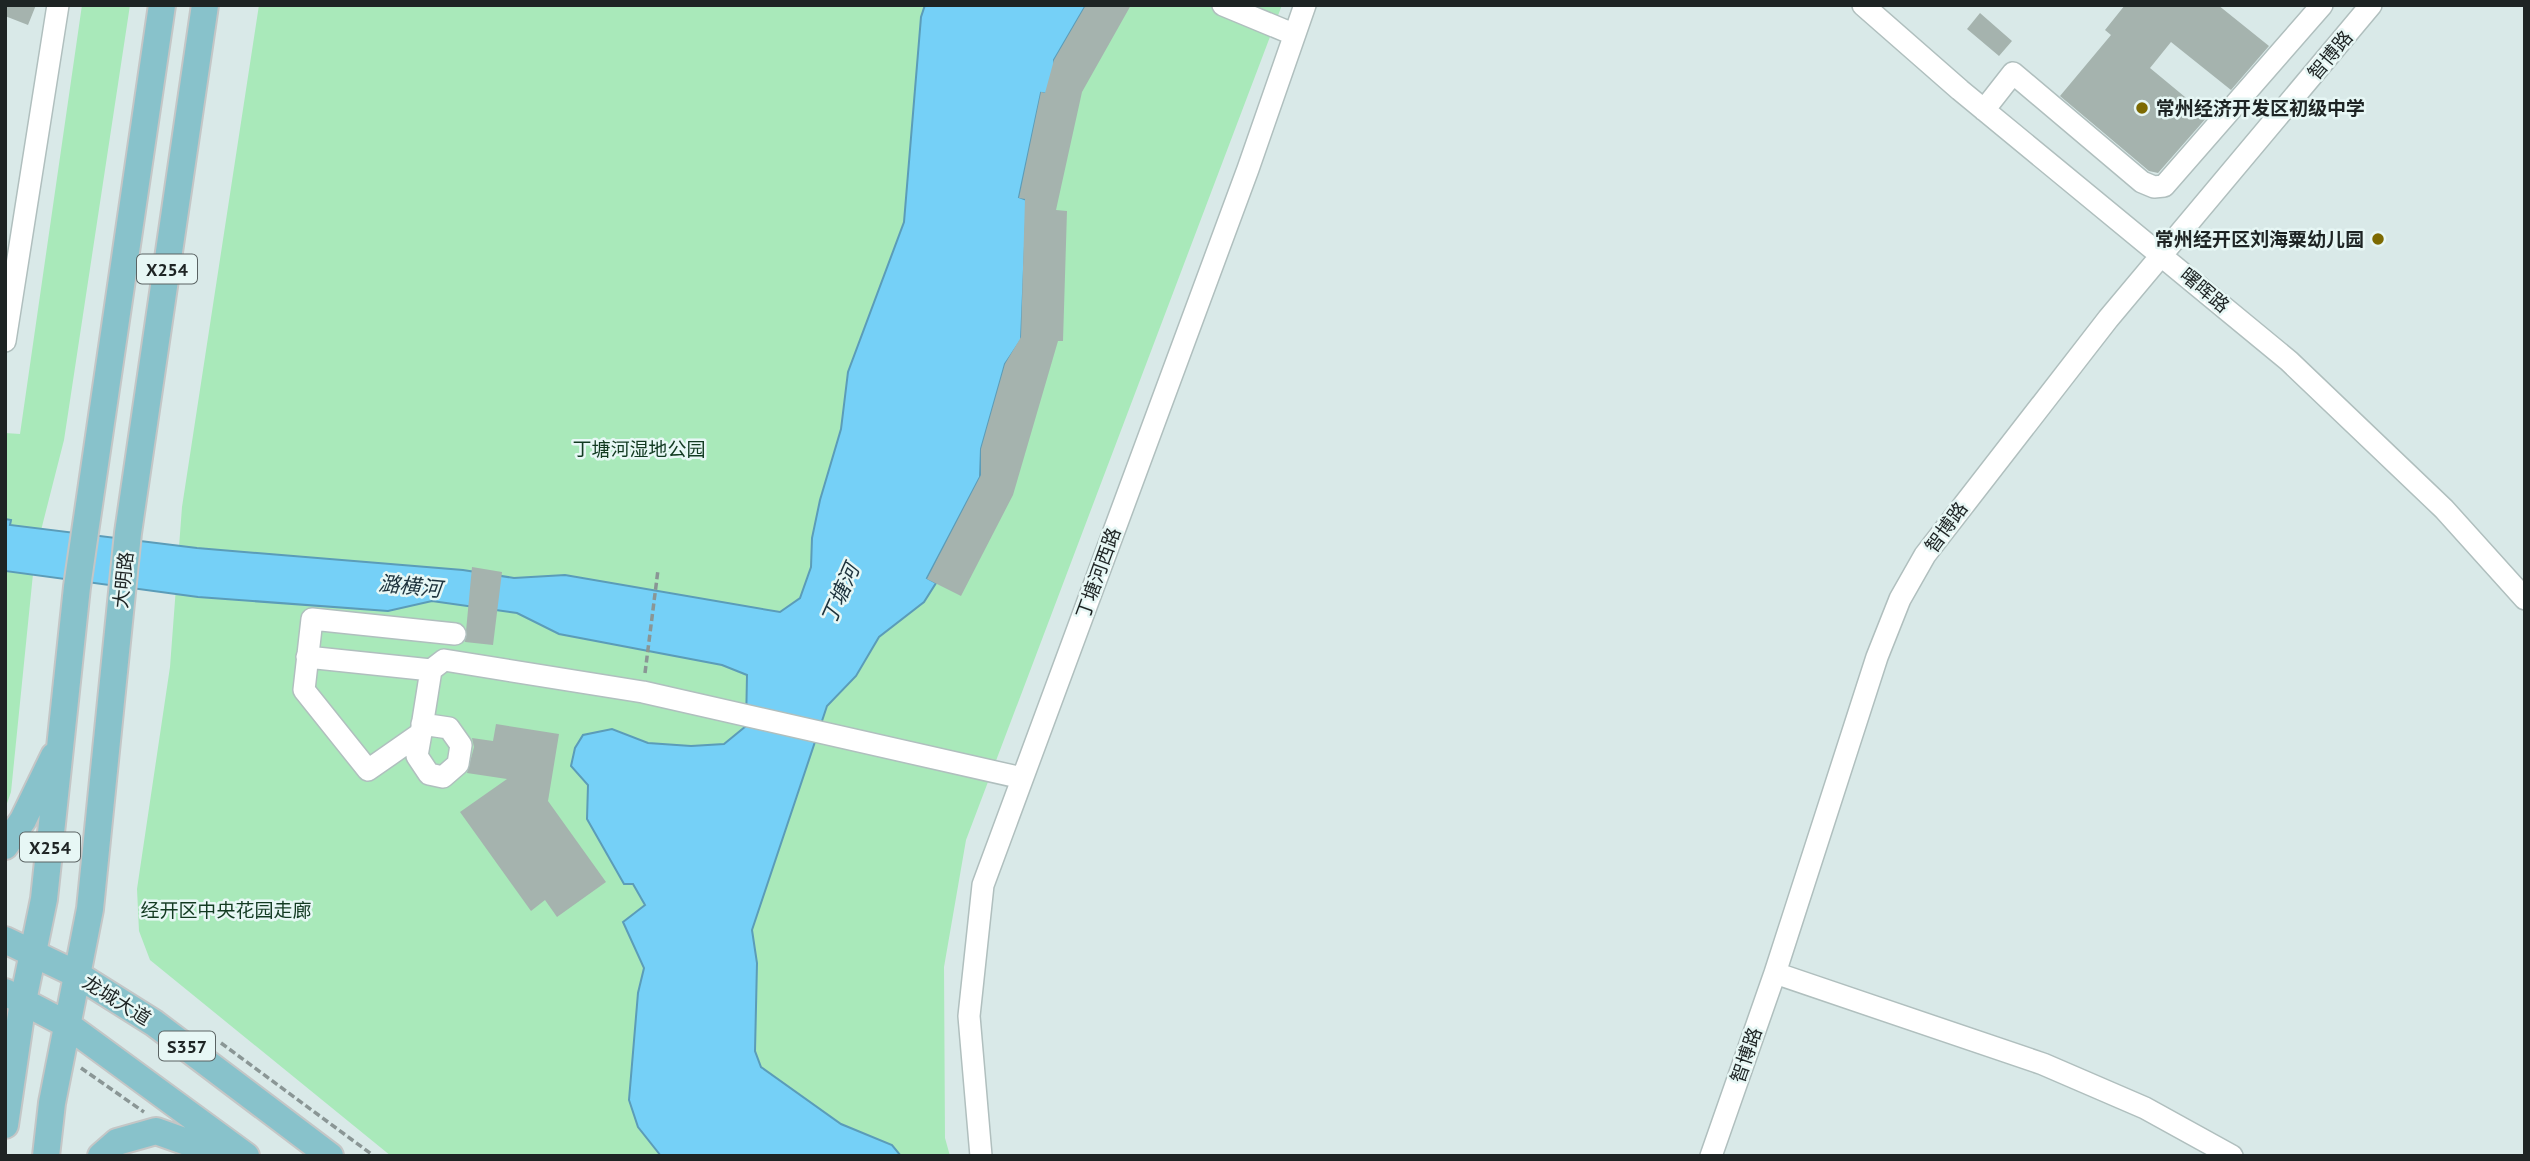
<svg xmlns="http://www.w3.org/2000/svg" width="2530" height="1161" font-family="'PT Sans','Noto Sans SC',sans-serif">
<rect width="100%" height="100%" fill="#d9e9e8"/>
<path fill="#a9e9ba" d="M82,5H130L64,440L35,554L11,792L5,809V433L20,434Z
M259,5H1282L966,840L944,967L945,1138L950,1156H391L150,960L139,931L137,889L170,667L182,507Z"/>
<path fill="#75d0f7" stroke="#5b9cb8" stroke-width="2" d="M925,5H1086L1054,60L1060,96L1041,93L1019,197L1027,200L1021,340L1005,364L981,449L980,477L927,578L936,583L924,602L879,637L856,676L827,706L752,930L757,963L755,1051L761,1067L841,1124L892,1145L901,1156H661L638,1127L629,1100L638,993L644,968L623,922L645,905L633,884H624L587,819L588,785L571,766L575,748L583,735L612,729L648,743L691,746L724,744L746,726L747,675L722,665L559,634L517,613L432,601L388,611L198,597L5,571V519L11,520L10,525L197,548L463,570L514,578L565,575L780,612L800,598L811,567L812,538L820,500L841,429L848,372L904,222L921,17Z"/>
<path fill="#a5b3ae" d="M5,5H36L28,25L5,16Z
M1086,5H1131L1082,92L1056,210L1067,211L1063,341H1058L1013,495L961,596L927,579L981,475V449L1005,364L1021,337L1025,199L1019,198L1041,92L1045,93L1054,60Z
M2125,5H2218L2269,46L2231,90L2171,42L2150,68L2208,116L2158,173L2149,171L2060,96L2111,35L2105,30Z
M1980,13L2012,41L1999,56L1967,29Z
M472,567L502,572L493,645L465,642Z
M496,724L559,734L548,801L606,882L557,917L545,900L531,911L460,812L507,779L467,773L474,747L472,738L493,741Z"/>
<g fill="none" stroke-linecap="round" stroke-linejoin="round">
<defs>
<path id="minor" d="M1223,5L1293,34
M1863,5L1960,90L2289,361L2444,509L2525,599
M1984,110L2013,73L2142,182L2154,187L2164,186L2322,5
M5,341L58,5
M307,657L431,670L444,660L643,692L1022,778
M431,670L421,733L368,770L304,690L312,619L455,634
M421,733L417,756L429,774L443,777L458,764L461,745L449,728L422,724
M1775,973L2043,1064L2145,1108L2232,1156
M981,1156L969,1016L983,885L1248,169L1305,5
M1711,1156L1775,973L1877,657L1900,599L1925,555L2108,319L2371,5"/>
<path id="major" d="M5,846L23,820L54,756
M5,940L76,974L154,1023L330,1156
M5,992L66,1024L246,1156
M5,1125L23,1001L44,899L77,587L162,5
M46,1156L52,1103L90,909L128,533L205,5
M101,1156L117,1142L156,1131L226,1156"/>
</defs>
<use href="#minor" stroke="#b0bfbe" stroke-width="24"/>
<use href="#major" stroke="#c4c6c6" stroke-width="30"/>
<path stroke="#8a9695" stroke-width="3.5" stroke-dasharray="7 3.5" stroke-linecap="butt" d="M645,673L658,570
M221,1043L374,1156
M81,1068L144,1112"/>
<use href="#minor" stroke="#fff" stroke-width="21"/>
<use href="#major" stroke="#88c2cb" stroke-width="26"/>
</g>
<g fill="#7d6a02" stroke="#e7f7f5" stroke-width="2.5">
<circle cx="2142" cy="108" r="7"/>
<circle cx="2378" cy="239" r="7"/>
</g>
<g text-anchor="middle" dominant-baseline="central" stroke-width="5" stroke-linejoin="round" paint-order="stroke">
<g fill="#e7f7f5" stroke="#5a6363" stroke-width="2">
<rect x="137" y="254.5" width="60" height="29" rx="5"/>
<rect x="20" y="832.5" width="60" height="29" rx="5"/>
<rect x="159" y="1031.5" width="56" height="29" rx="5"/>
</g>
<g font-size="18" font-weight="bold" fill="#1e2424">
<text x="167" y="269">X254</text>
<text x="50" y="847">X254</text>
<text x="187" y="1046">S357</text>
</g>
<g font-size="19" fill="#1e2424" stroke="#e7f7f5">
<text transform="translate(2330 55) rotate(-50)">智博路</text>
<text transform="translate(2205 290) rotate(40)">曙晖路</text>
<text transform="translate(1946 527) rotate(-54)">智博路</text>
<text transform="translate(1098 573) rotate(-70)">丁塘河西路</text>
<text transform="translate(123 580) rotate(-84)">大明路</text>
<text transform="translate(117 1000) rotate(32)">龙城大道</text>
<text transform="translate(1746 1055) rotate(-71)">智博路</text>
</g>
<g font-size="19" font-weight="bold" fill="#1e2424" stroke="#e7f7f5" text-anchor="start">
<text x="2156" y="108">常州经济开发区初级中学</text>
<text x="2364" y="239" text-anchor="end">常州经开区刘海粟幼儿园</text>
</g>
<g font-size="19" fill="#123a21" stroke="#e7f7f5">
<text x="639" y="449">丁塘河湿地公园</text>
<text x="226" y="910">经开区中央花园走廊</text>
</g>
<g font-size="21" font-style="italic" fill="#1d323c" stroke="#e7f7f5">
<text transform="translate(410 586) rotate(6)">潞横河</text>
<text transform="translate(840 594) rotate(-66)">丁塘河</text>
</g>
</g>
<rect width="2530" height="1161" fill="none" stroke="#1e2424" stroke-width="14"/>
</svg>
